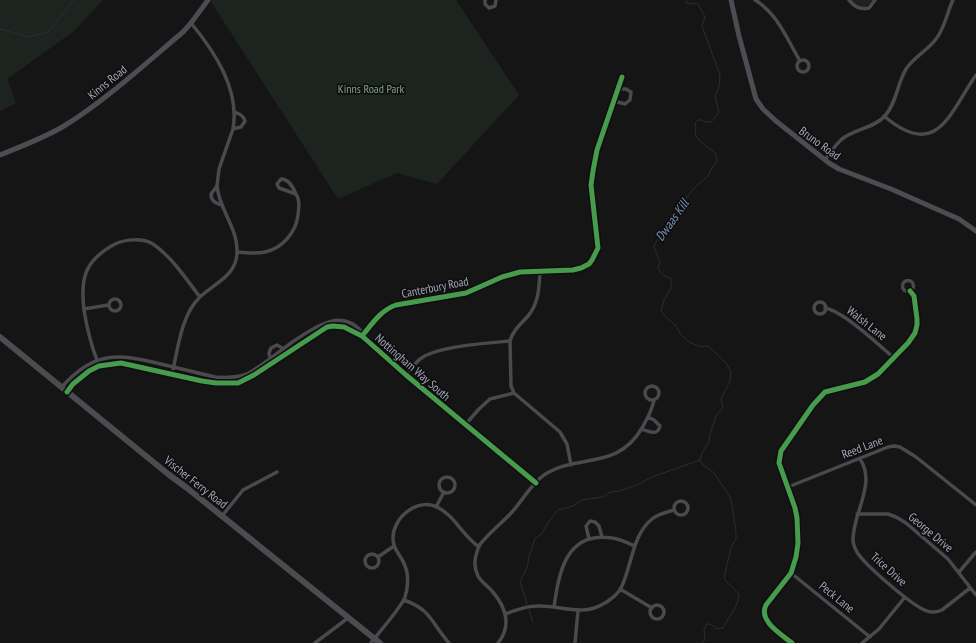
<svg xmlns="http://www.w3.org/2000/svg" width="976" height="643" font-family="'PT Sans Narrow',sans-serif">
<rect width="100%" height="100%" fill="#151515"/>
<path fill="#1d241f" d="M0,0H103L73,32L7,79L16,103L0,111Z
M212,0H456L519,95L437,184L397,173L338,199L211,2Z
M851,0H873L866,6L860,7Z"/>
<g fill="none" stroke-linecap="round" stroke-linejoin="round">
<path stroke="#272e38" stroke-width="1" d="M686,0V3L698,4L705,17L702,26L720,75L719,87L715,96L719,113L711,122H705L702,120H698L695,123L696,128L695,135L701,142L716,154L717,161L712,168L708,176L694,188L670,219L669,226L655,243L654,247L660,262L658,267C660,273 664,277 670,278L672,286L664,300L661,311C665,317 670,320 675,325C678,328 679,332 682,336C688,342 700,349 708,346L726,363L731,372L730,381L721,399L723,408L716,416L710,434L709,442L702,453L700,460L702,464L713,472L721,483L730,497L732,505L736,532V539L731,548L724,578L726,581L739,594C738,608 729,616 723,628L717,629L710,624H707L704,629L705,639L703,643
M0,29L29,37L48,32L74,0
M527,604L520,582L527,568L529,557L535,538L539,536L542,533L550,520L558,510L573,506L582,500L603,497L610,492L620,491L639,484L652,477L700,460
M529,610L533,622"/>
<path stroke="#49494e" stroke-width="3.5" d="M485,0V4L489,8L495,6L496,0
M755,0C777,13 787,39 800,61
M849,0C855,7 860,10 869,8L875,0
M191,23C215,52 240,90 233,129
M797 66a6 6 0 1 1 12 0a6 6 0 1 1-12 0Z
M614,101L625,104L630,100L631,92L626,89H617
M884,116C937,161 949,114 976,75
M825,160C830,153 835,145 842,139C855,129 874,128 885,116C897,102 897,84 906,69C914,57 928,50 936,39C945,28 947,12 953,0
M281,179C289,179 293,187 296,194L279,188L277,184Z
M222,205C215,203 211,201 211,194L217,186L219,169L233,129L241,127L245,121C244,116 240,114 235,112
M237,252C246,253 256,254 265,252C283,248 296,232 298,215C299,207 300,200 296,194
M540,272C539,287 539,303 528,316C521,324 513,330 510,341L511,386L514,393L560,432L567,444L571,465
M902.5 286a5.5 5.5 0 1 1 11 0a5.5 5.5 0 1 1-11 0Z
M109 305a6 6 0 1 1 12 0a6 6 0 1 1-12 0Z
M814 308a6 6 0 1 1 12 0a6 6 0 1 1-12 0Z
M825,308C843,311 879,345 894,358
M84,309L108,305
M362,336C372,324 381,310 396,305L466,293L502,277L520,272L573,270L581,268L589,264L592,260L598,248L591,185L593,171L597,150L622,77
M270,358L269,353L271,348L277,345L284,349
M98,363C91,345 87,329 84,310C80,278 85,260 115,244C126,239 143,238 153,244C172,257 186,279 200,297
M172,374C178,349 181,316 199,298C214,283 238,276 237,250C237,227 219,209 217,186
M406,375C411,369 416,361 423,357C441,346 488,343 510,341
M645 393a7 7 0 1 1 14 0a7 7 0 1 1-14 0Z
M61,388C93,351 118,353 161,364C179,368 197,373 215,377C227,378 236,378 247,374C263,365 277,354 291,343C313,328 343,305 364,335
M67,392L73,384L89,371L99,366L121,363L202,381L216,383H238L254,375L327,327L333,326L344,327L362,336L406,375L536,483
M465,425L479,409L490,399L514,393
M641,429C649,432 658,436 660,426L654,420L648,417
M860,459C877,484 852,514 853,541C854,547 856,551 859,555C869,568 912,606 927,611C932,613 937,612 942,610L970,588
M439 485a8 8 0 1 1 16 0a8 8 0 1 1-16 0Z
M788,487L888,447L894,446L900,447L916,457L976,505
M674 508a7 7 0 1 1 14 0a7 7 0 1 1-14 0Z
M436,507L444,492
M857,514H888L896,517L906,523L948,559L976,595
M222,516L243,490L277,472
M589,539L586,526L590,521L595,522L599,526L602,537
M365 561a7 7 0 1 1 14 0a7 7 0 1 1-14 0Z
M378,557L394,546
M959,572L976,552
M791,573L870,637
M620,589L652,608
M404,600C432,610 431,623 449,643
M650 612a7 7 0 1 1 14 0a7 7 0 1 1-14 0Z
M554,607C559,572 566,531 612,538C620,539 628,543 635,546
M505,614C517,610 528,605 541,606C561,606 584,616 603,604C609,601 618,594 621,588C632,566 632,535 652,519C658,514 667,512 674,510
M315,643L348,618
M371,643C379,632 401,608 405,597C408,588 409,575 405,566C403,559 396,552 394,545C390,531 399,516 411,509C419,504 429,503 437,507C455,516 462,535 479,547
M498,643C512,626 506,607 492,591C488,586 481,582 478,576C474,568 474,560 477,552C478,548 479,545 482,542C491,531 503,522 512,512C523,500 531,484 544,475C578,453 617,471 642,428C647,419 652,411 654,400
M575,643L578,611
M792,643C781,634 758,621 766,605L791,573L796,557L798,543L797,518L795,508L779,463L781,451L813,405L825,392L865,382L878,374L908,343L915,333L917,325V319L914,296L910,291
M862,643L879,629L905,597"/>
<path stroke="#4c4d52" stroke-width="5" d="M731,0L739,36L756,99L763,109L776,121L829,163L839,169L891,189L959,219L976,231
M0,155C22,146 44,138 64,126C105,101 146,63 183,32L191,23L208,0"/>
<path stroke="#4b4b50" stroke-width="6" d="M0,337L168,474L187,488L380,643"/>
<defs>
<path id="cycleway" d="M362,336C372,324 381,310 396,305L466,293L502,277L520,272L573,270L581,268L589,264L592,260L598,248L591,185L593,171L597,150L622,77
M67,392L73,384L89,371L99,366L121,363L202,381L216,383H238L254,375L327,327L333,326L344,327L362,336L406,375L536,483
M792,643C781,634 758,621 766,605L791,573L796,557L798,543L797,518L795,508L779,463L781,451L813,405L825,392L865,382L878,374L908,343L915,333L917,325V319L914,296L910,291"/>
</defs>
<use href="#cycleway" stroke="#0f0f11" stroke-width="8"/>
<use href="#cycleway" stroke="#469c4c" stroke-width="5"/>
</g>
<g text-anchor="middle" dominant-baseline="central" stroke-width="3.5" stroke-linejoin="round" paint-order="stroke">
<g font-size="12" fill="#a4a7b7" stroke="#0f0f11">
<text transform="translate(107 82) rotate(-39)">Kinns Road</text>
<text transform="translate(820 143) rotate(36)">Bruno Road</text>
<text transform="translate(435 287) rotate(-11)">Canterbury Road</text>
<text transform="translate(867 323) rotate(38)">Walsh Lane</text>
<text transform="translate(413 367) rotate(41)">Nottingham Way South</text>
<text transform="translate(862 447) rotate(-21)">Reed Lane</text>
<text transform="translate(196 482) rotate(38)">Vischer Ferry Road</text>
<text transform="translate(931 532) rotate(40)">George Drive</text>
<text transform="translate(889 569) rotate(42)">Trice Drive</text>
<text transform="translate(837 597) rotate(39)">Peck Lane</text>
</g>
<g font-size="12" fill="#7aa483" stroke="#0f0f11">
<text x="371" y="88">Kinns Road Park</text>
</g>
<g font-size="13" font-style="italic" fill="#788fb6" stroke="#0f0f11">
<text transform="translate(672 220) rotate(-55)">Dwaas Kill</text>
</g>
</g>
</svg>
